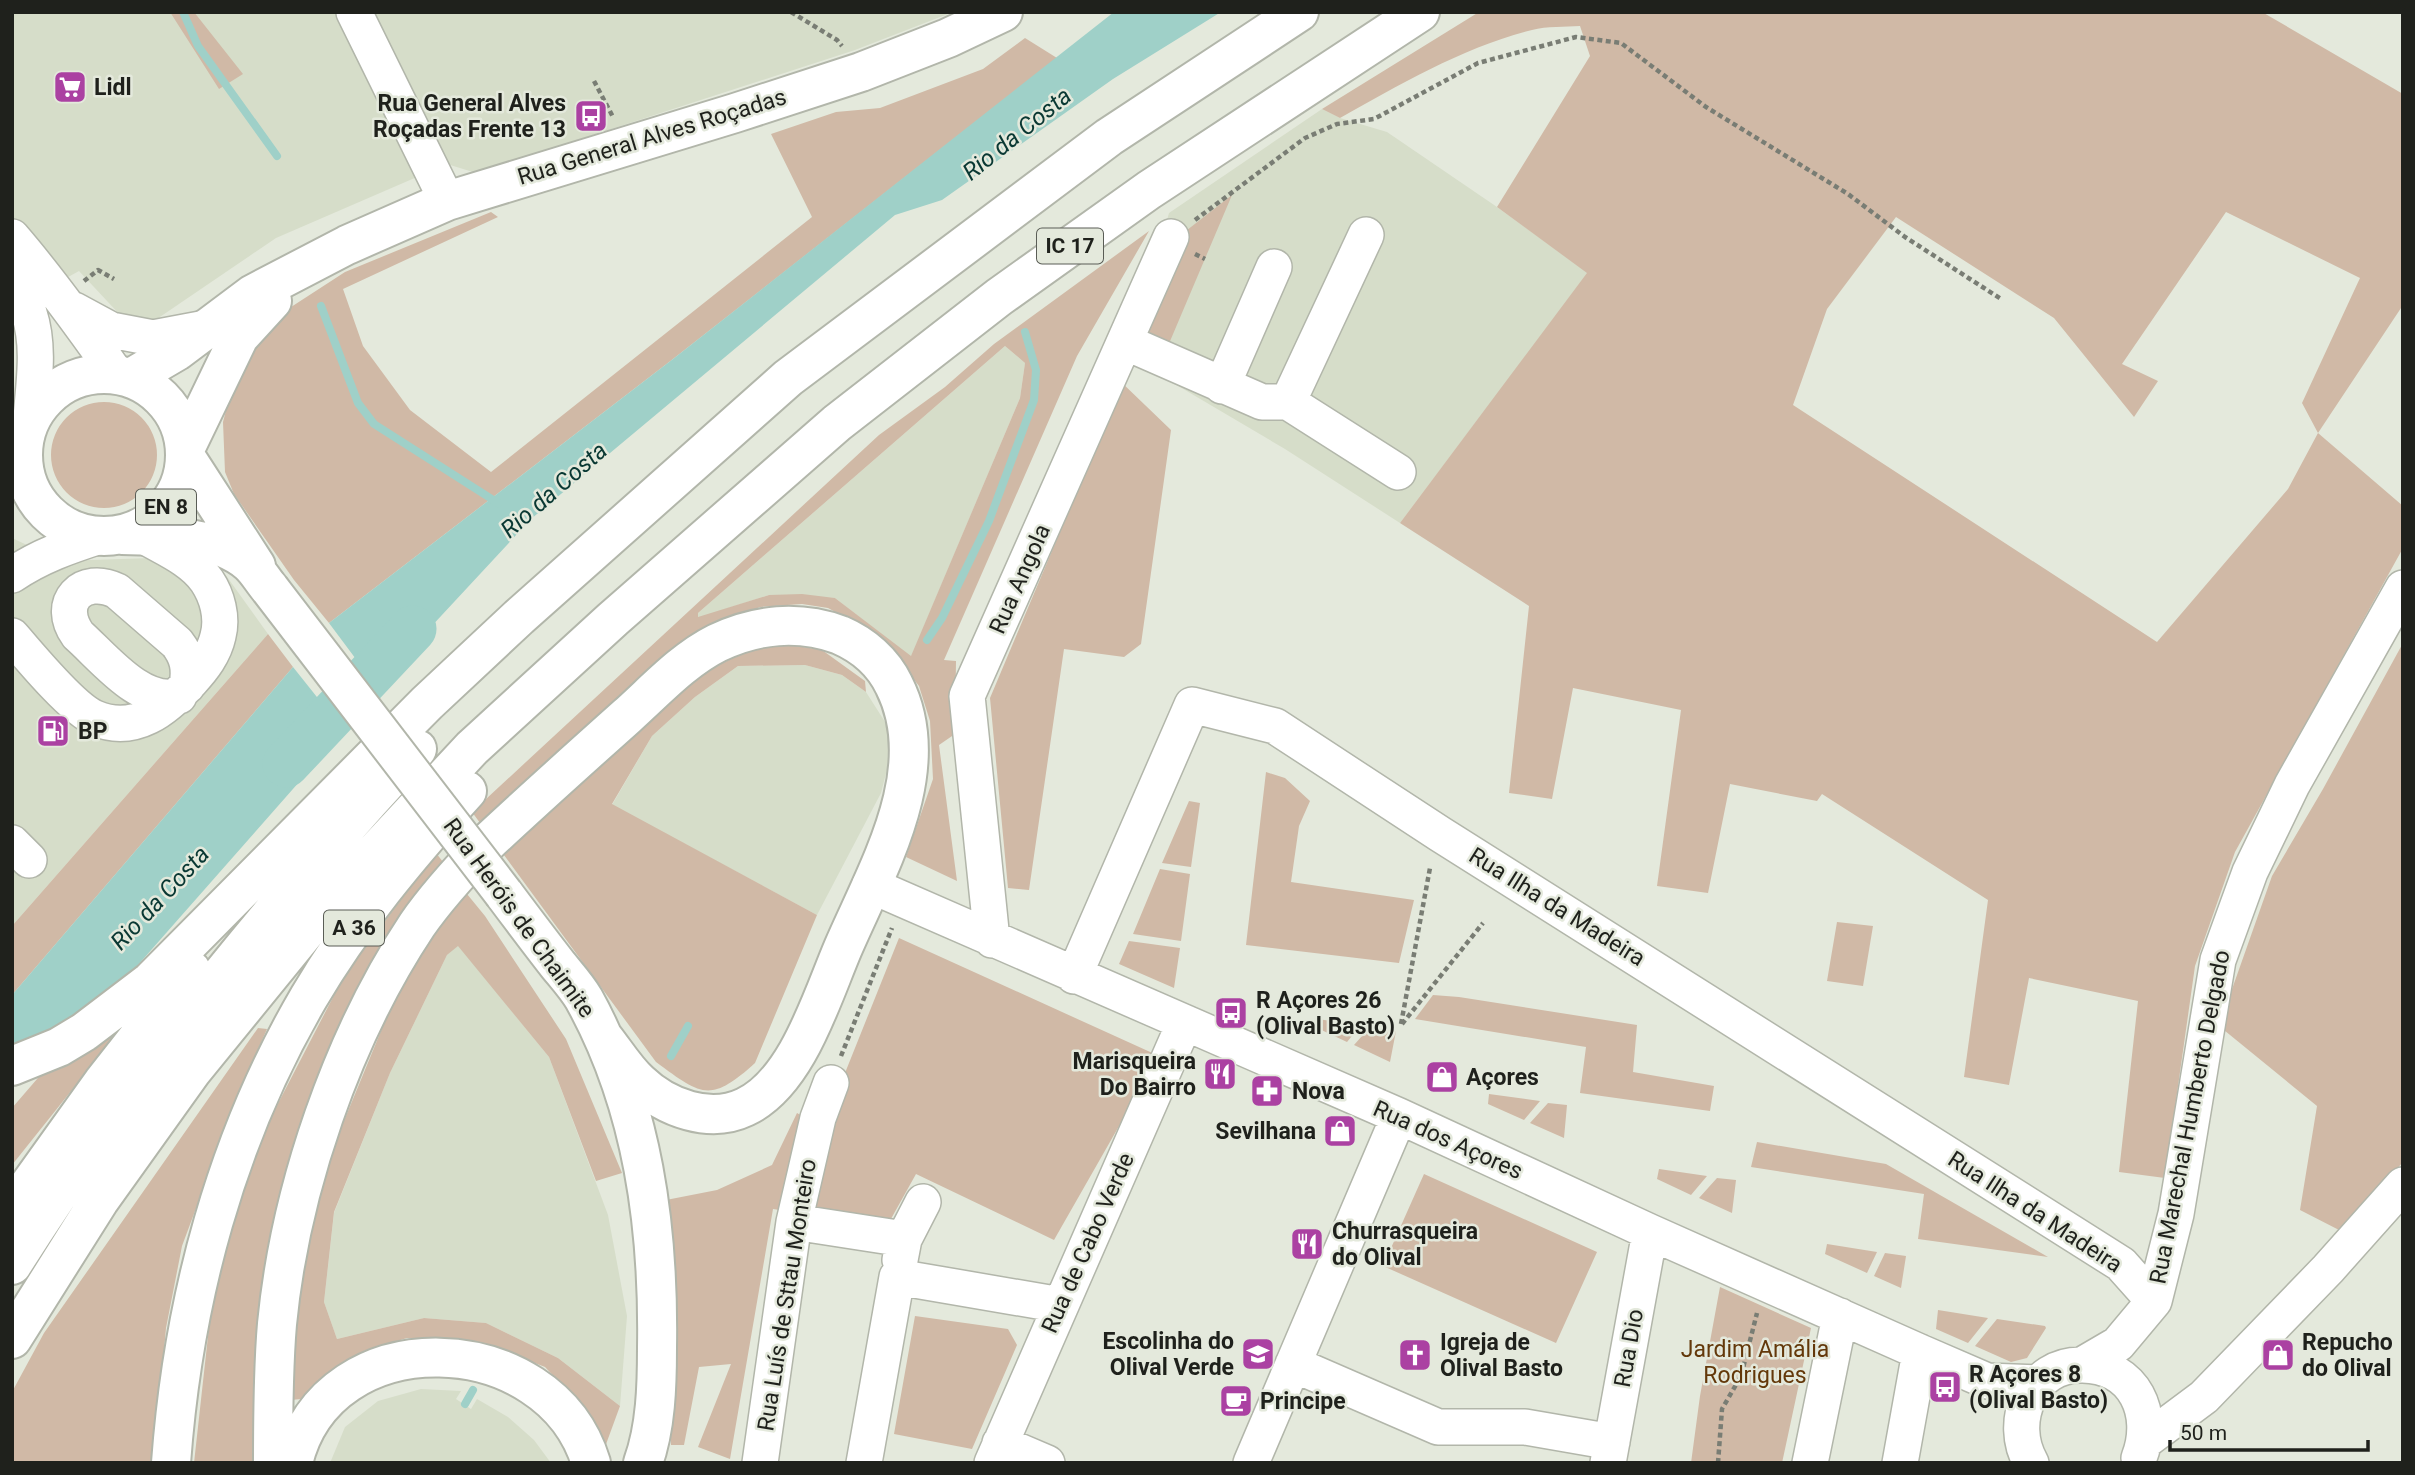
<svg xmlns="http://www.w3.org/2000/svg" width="2415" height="1475" font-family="Roboto,sans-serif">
<rect width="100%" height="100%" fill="#e4e9dc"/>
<path fill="#d6ddc9" d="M12,12H953L855,50L476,173L447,164L276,238L151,323L122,317L79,271L12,308Z
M1322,109L1340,118L1387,132L1497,207L1588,273L1400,523L1285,449L1129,357L1169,213Z
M1005,346L1025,363L1020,398L911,657L835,598L769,595L698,618V613Z
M12,538L61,561L212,556L268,634L12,926Z
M805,665L842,675L866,692L887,725L892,750L881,793L817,915L612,805L652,736L695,697L738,666Z
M458,945L549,1057L608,1215L627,1316L620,1406L558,1358L486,1323L424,1318L337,1339L324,1302L334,1213L390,1073L447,955Z
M421,1389L461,1391L456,1399L471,1409L477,1399L508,1417L534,1440L551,1463H330L345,1427L378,1401Z"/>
<path fill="#d0b9a6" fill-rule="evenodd" d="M170,12H194L243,74L219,89Z
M1479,12H2262L2403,94V305L2318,433L2403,506V548L2235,852L2195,966L2165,1178L2119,1172L2138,1001L2029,978L2009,1085L1964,1077L1988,900L1822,794L1817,801L1730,784L1708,893L1657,886L1681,710L1573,688L1552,799L1509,793L1529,606L1400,523L1587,273L1497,207L1590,56L1580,26C1565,27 1547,26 1532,30C1464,47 1401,84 1340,118L1322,109ZM2226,212L2360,278L2302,403L2318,433L2288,489L2157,642L1793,405L1827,309L1896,217L2054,318L2134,417L2158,381L2122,364Z
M1025,38L1057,58L673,359L329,623L294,580L234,494L225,472L223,422L231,391L249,356L288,309L345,272L491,212L498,217L343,289L363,346L410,410L491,472L812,217L771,134L836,112L880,108L983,69Z
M1232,195L1165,353L1140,340L1182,234Z
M1149,231L1077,356L944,660L956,661L955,734L939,745L957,881L906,857L933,779L930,721L919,686L889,648L869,630L828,608L802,604L760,607L706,630L483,827L472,812L879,435L945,387L994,344ZM1005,346L1025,363L1020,398L911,656L835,598L802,594L769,595L698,617V613Z
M1119,380L1171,430L1141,644L1124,657L1064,649L1029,890L1008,888L990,698L1057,539Z
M51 455a53 53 0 1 1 106 0a53 53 0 1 1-106 0Z
M268,634L293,667L12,995V926Z
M772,642L822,650L865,681L866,692L842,675L805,665L738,666L695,697L652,736L612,804L817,915L755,1063C710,1104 701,1095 656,1062L501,851L685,683L740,654Z
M2403,643V1162L2341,1231L2300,1210L2317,1106L2219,1026L2272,876L2323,789Z
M1266,772L1285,778L1310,801L1299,826L1291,882L1414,900L1399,963L1246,945Z
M1189,801L1200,803L1191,867L1162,863Z
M436,853L447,867L313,1110L259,1463H194L212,1300L243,1186L271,1117L344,976Z
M1160,869L1190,874L1181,941L1133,934Z
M467,894L485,916L566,1039L622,1173L596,1181L549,1057L458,946L447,955L390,1073L334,1212L324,1302L337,1339L424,1318L486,1323L558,1358L620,1406L605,1447L577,1401L545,1367L512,1354L461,1339L407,1338L364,1351L301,1399L291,1400L290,1372L302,1252L318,1184L395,997L433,935Z
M1837,922L1873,926L1863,986L1827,981Z
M899,938L1159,1056L1054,1240L916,1174L887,1226L773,1209L730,1459L698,1447L731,1364L699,1367L684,1445H671L666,1200L717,1190L772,1165L797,1113L823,1128Z
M1129,941L1180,948L1174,988L1119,964Z
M1433,995L1459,997L1637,1025L1633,1072L1714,1086L1710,1111L1580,1093L1586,1047L1415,1019Z
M1317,1019L1361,1025L1347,1042L1315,1027Z
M123,1026L12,1165V1108L50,1064Z
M1370,1027L1396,1031L1390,1062L1354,1045Z
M258,1028L267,1029L240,1090L182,1246L166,1328L154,1463H12V1392L44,1333Z
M1489,1094L1540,1101L1524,1120L1488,1104Z
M1548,1103L1567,1105L1564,1138L1530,1123Z
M1757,1142L1886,1164L2048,1257L1918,1239L1924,1194L1751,1167Z
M1659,1169L1707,1176L1691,1195L1657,1179Z
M1424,1174L1597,1252L1556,1343L1383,1266Z
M1717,1178L1736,1180L1732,1213L1699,1198Z
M1827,1244L1877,1252L1867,1273L1825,1254Z
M1885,1253L1906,1256L1901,1288L1874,1276Z
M1720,1287L1811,1328L1782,1463H1691L1700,1396Z
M1938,1310L1988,1318L1968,1343L1936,1329Z
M915,1316L1008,1329L1017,1345L972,1449L894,1434Z
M1997,1319L2045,1326L2046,1328L2027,1358L2011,1362L1975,1346Z"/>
<path fill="#9fd0c8" d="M1114,12H1221L1113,79L942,200L895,215L531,519L376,686L329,623L673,359Z
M293,667L344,731L130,974L70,1021L46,1035L12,1046V995Z"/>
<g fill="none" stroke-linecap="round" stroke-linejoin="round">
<path stroke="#9fd0c8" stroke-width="8" d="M183,12L198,46L277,156
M321,306L358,403L374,424L498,503
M927,640L942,618L989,521L1034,400L1036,370L1025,332
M671,1056L688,1026
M465,1404L473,1390"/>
<path stroke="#9fd0c8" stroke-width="47" d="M286,764L413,629"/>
<defs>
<path id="minor" d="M354,12L447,201
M12,237C50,281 83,327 116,374
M12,271C17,285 24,299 29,313C40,347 34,382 31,418
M74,310L111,330L153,338L206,328
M1125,342L1262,402H1288L1398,472
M1222,386L1274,267
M1288,402L1366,235
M12,474L23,445
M12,575C40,556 69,546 100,536
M12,636C29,656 73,709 95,718C135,735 166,709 191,681C203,668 214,654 218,636C223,617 217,596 207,581C192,559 164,548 142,535
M179,696C141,706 104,658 78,635C55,603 82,574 117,591L177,643C188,657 190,669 187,686
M12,843L29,860
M870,885L1399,1116L1650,1232L1920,1352L1987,1381L2039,1383
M992,940L967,696L1171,237
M1074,976L1192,705L1275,726L1440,834L2121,1264L2154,1301
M794,1222L904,1239
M900,1260L904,1239L923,1202
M1293,1364L1438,1427H1525L1612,1442
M2082,1365L2118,1344L2154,1301L2176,1214L2218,960L2250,872L2292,785L2403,588
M2145,1441L2204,1397L2328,1269L2403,1185
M1000,1443L1047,1463
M760,1463L794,1222L818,1118L831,1083
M864,1463L897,1277L1061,1305
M992,1463L1184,1024
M1251,1463L1399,1116
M1608,1463L1650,1232
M1810,1463L1840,1316
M1900,1463L1920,1352
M2031,1463C2007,1422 2031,1363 2083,1365C2135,1366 2156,1414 2139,1458"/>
<path id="major" d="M23 455a81 81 0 1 1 162 0a81 81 0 1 1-162 0Z
M131,378L177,351L253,294L347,245L447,201L735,113L861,72L948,38L1003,12
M185,449L239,337L272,301
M185,456L256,566
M122,535C163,536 216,535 249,563C257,570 263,581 270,589
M504,894C522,918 540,942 558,965C567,976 577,987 584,999C643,1106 659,1227 657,1348C657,1385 656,1427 643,1463
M273,1463C273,1417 273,1370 277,1324C290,1190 342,1038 417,925C437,896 461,870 486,844C532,801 580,758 627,716C655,691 683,660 717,643C756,624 799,620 840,635C863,645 883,662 894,685C937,770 877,869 843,948C822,997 797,1083 745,1107C710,1124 666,1108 639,1082C625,1069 615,1052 603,1037
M293,1463C327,1318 550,1327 591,1463"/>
<path id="highway" d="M12,1066L59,1047L84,1032L151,981L427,703L519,617L788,378L1109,137L1299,12
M12,1209L103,1082L191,970
M12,1265C129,1080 268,910 417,749
M12,1339L99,1201L192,1071L337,893L472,748L613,619L837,423L999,297L1149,190L1420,12
M171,1463C183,1300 226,1139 309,997C353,922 409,855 467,791"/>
</defs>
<use href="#minor" stroke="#b2b6aa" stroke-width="38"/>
<use href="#major" stroke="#b2b6aa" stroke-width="42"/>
<use href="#highway" stroke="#b2b6aa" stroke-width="42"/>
<path stroke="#797d74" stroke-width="4.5" stroke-dasharray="5 3.5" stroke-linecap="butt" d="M791,12L837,40L842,46
M594,81L613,117
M1195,220L1305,138L1337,124L1374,119L1478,63L1576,37L1621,43L1706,107L1848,194L1905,237L2001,299
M1195,254L1205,259
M84,281L98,270L114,279
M1401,1024L1430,868
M1402,1024L1483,923
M841,1056L892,928
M1718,1463L1722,1409L1741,1376L1757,1313"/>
<use href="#minor" stroke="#fff" stroke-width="35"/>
<use href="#major" stroke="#fff" stroke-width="38"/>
<use href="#highway" stroke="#fff" stroke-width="38"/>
<defs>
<path id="major-bridge" d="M270,589L504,894"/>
</defs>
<use href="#major-bridge" stroke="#b2b6aa" stroke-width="42" stroke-linecap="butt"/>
<use href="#major-bridge" stroke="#fff" stroke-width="38"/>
</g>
<defs>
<symbol id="supermarket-square" viewBox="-11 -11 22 22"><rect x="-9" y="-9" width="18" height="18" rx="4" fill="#ab41a2" stroke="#e4e9dc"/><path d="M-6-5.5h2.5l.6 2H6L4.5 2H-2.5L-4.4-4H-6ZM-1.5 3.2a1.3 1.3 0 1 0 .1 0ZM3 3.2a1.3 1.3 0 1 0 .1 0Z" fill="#fff"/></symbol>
<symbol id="bus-square" viewBox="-11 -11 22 22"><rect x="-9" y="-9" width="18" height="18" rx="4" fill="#ab41a2" stroke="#e4e9dc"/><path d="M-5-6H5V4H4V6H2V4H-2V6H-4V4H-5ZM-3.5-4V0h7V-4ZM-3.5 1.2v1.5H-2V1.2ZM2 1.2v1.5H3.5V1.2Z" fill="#fff"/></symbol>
<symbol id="fuel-square" viewBox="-11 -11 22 22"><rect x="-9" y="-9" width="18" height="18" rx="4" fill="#ab41a2" stroke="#e4e9dc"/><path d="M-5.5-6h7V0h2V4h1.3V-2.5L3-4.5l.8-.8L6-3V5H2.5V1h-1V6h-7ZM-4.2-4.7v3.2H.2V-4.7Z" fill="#fff"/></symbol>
<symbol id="restaurant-square" viewBox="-11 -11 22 22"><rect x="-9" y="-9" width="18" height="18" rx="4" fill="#ab41a2" stroke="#e4e9dc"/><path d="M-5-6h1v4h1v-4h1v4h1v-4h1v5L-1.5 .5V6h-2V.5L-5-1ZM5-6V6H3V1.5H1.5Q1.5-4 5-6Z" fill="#fff"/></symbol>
<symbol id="shop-square" viewBox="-11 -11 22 22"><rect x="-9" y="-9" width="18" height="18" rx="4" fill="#ab41a2" stroke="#e4e9dc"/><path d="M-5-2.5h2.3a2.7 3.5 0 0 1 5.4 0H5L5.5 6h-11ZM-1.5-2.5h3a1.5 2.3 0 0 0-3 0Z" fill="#fff"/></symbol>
<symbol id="pharmacy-square" viewBox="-11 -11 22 22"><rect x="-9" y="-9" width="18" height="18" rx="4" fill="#ab41a2" stroke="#e4e9dc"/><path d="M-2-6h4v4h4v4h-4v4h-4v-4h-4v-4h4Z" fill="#fff"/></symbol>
<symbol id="school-square" viewBox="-11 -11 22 22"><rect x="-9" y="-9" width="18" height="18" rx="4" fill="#ab41a2" stroke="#e4e9dc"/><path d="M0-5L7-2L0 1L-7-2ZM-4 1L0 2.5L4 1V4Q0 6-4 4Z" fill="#fff"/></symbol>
<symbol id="church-square" viewBox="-11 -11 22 22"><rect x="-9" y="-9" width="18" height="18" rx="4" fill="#ab41a2" stroke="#e4e9dc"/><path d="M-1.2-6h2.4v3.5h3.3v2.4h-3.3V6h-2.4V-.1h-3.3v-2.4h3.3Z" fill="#fff"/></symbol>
<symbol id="cafe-square" viewBox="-11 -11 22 22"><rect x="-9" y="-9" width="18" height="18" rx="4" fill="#ab41a2" stroke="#e4e9dc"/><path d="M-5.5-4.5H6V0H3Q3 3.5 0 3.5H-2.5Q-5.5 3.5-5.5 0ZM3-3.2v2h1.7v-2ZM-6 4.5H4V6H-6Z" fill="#fff"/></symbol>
</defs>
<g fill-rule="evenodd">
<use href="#supermarket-square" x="51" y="68" width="38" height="38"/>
<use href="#bus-square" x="572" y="97" width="38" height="38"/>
<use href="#fuel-square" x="34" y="712" width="38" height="38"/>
<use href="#bus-square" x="1212" y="994" width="38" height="38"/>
<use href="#restaurant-square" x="1201" y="1055" width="38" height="38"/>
<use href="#shop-square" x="1423" y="1058" width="38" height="38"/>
<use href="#pharmacy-square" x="1248" y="1072" width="38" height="38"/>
<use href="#shop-square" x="1321" y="1112" width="38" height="38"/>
<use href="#restaurant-square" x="1288" y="1225" width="38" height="38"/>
<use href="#school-square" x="1239" y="1335" width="38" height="38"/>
<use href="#church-square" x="1396" y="1336" width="38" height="38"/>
<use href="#shop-square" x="2259" y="1336" width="38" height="38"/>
<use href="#bus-square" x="1926" y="1368" width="38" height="38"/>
<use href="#cafe-square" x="1217" y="1382" width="38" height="38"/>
</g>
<g text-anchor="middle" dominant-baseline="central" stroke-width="5" stroke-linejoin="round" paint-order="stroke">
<g fill="#e4e9dc" stroke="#5a5d56" stroke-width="2">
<rect x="1037" y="228.5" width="66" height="35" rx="5"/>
<rect x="136" y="489.5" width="60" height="35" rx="5"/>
<rect x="324" y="910.5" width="60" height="35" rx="5"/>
</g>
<g font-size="21" font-weight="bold" fill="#1f211c">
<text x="1070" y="246">IC 17</text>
<text x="166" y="507">EN 8</text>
<text x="354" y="928">A 36</text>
</g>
<g font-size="23" font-weight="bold" fill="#1f211c" stroke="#e4e9dc" text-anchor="start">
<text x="94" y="87">Lidl</text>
<text x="566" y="103" text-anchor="end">Rua General Alves<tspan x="566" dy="26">Roçadas Frente 13</tspan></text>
<text x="78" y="731">BP</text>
<text x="1256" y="1000">R Açores 26<tspan x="1256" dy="26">(Olival Basto)</tspan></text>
<text x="1196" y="1061" text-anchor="end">Marisqueira<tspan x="1196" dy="26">Do Bairro</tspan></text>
<text x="1466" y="1077">Açores</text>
<text x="1292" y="1091">Nova</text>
<text x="1316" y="1131" text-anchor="end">Sevilhana</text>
<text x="1332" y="1231">Churrasqueira<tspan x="1332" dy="26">do Olival</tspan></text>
<text x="1234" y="1341" text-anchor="end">Escolinha do<tspan x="1234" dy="26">Olival Verde</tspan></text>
<text x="1440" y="1342">Igreja de<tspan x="1440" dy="26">Olival Basto</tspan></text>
<text x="2302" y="1342">Repucho<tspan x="2302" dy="26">do Olival</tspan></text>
<text x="1969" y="1374">R Açores 8<tspan x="1969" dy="26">(Olival Basto)</tspan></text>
<text x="1260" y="1401">Principe</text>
</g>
<g font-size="23" fill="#1f211c" stroke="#e4e9dc">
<text transform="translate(652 137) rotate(-17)">Rua General Alves Roçadas</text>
<text transform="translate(1020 579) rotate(-66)">Rua Angola</text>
<text transform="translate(1557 907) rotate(32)">Rua Ilha da Madeira</text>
<text transform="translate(519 918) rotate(54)">Rua Heróis de Chaimite</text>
<text transform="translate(2190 1117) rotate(-79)">Rua Marechal Humberto Delgado</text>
<text transform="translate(1448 1140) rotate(24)">Rua dos Açores</text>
<text transform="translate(2035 1212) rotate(33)">Rua Ilha da Madeira</text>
<text transform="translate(1088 1243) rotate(-66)">Rua de Cabo Verde</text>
<text transform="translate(787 1295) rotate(-81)">Rua Luís de Sttau Monteiro</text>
<text transform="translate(1629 1348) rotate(-80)">Rua Dio</text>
</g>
<g font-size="23" fill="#63380a" stroke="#e4e9dc">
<text x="1755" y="1349">Jardim Amália<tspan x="1755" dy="26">Rodrigues</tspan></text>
</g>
<g font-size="24" font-style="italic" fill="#093833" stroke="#e4e9dc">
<text transform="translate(1017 134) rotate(-39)">Rio da Costa</text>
<text transform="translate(554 490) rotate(-41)">Rio da Costa</text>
<text transform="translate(160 898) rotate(-47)">Rio da Costa</text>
</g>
</g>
<rect width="2415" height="1475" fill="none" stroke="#1f211c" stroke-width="28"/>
<path d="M2170 1440v10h198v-10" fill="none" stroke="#1f211c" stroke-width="3.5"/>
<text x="2180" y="1440" font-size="21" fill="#1f211c" stroke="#e4e9dc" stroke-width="5" paint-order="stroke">50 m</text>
</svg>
